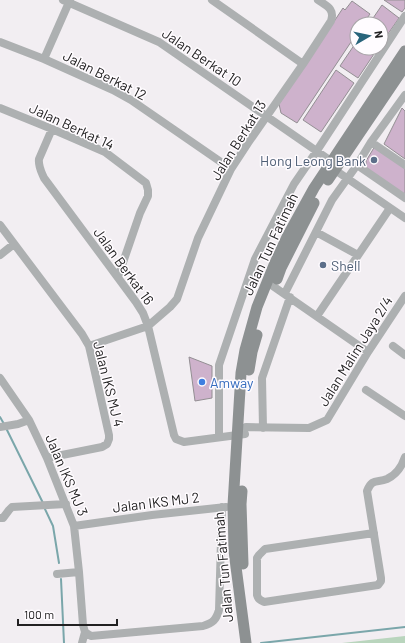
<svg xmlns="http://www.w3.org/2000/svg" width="405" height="643" font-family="Barlow,sans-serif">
<rect width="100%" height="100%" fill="#f2eef2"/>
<path fill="#b9d5bd" d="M405,636V643H342Z"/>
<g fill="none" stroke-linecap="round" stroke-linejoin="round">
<path stroke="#7aa6aa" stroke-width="2" d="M0,417L4,424
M6,428L43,503
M44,507L53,526L59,563
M61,579L64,643
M261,643L405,627"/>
</g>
<path fill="#ceb2cc" stroke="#938f93" d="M384,0H405V8L402,12Z
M352,1L370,14L363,24H357V33L297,123L281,113L279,104L343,8L345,10Z
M382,5L399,18L381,44V24H369Z
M357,41V48H378L358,78L340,66Z
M336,70L354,83L321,132L303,120Z
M402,108L405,111V159L384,144Z
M375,146L405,167V195L366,168V161Z
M189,357L212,366V398L195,401Z"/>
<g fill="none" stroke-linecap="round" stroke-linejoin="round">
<path stroke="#adb0b1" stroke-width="8" d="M63,0L159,42L331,161
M212,0L303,64
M0,42L44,59L113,90L131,100L231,169
M44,59L70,0
M0,108L52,129L105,152L146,183L148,190V196L140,213L118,277
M52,129L39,159C38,166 41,171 44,178L136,302L143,313L148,326L174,435L176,439L184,442L245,434
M371,142L405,165
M357,165L405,198
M335,170L405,218
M0,225L82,334L89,346L92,359L109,435V439L107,444L102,447L47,458
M316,232L358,255
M0,255L14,244
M267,282L368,352
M285,293L332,200L357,165L371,142L405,95
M317,316L390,208
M89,346L148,326L170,307L177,299L198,238L231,169L248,143L303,64L331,21C335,9 327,6 318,0
M393,346L405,355
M0,378L29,420L47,458L74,526L79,572L83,625L85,632L91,636L203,626C213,623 216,620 219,610L222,507
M366,390L405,416
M0,427L18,424L29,420
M246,427L309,428L327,420L368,352L405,296
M263,428L262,378L290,297
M219,437V365L255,259L294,184L316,152L405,16
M0,518H3L9,510L12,507L66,504
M74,526L152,515L226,507
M374,533L265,549L259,555L257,558V595C258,599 260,600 264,602L378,585L381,581V578L367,491C372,478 377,483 387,479C396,475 402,466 405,457
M57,574L79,572
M82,643L85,632"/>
<path stroke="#8d9192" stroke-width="11" d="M328,180L405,66
M277,279L281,268L314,203
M249,370L252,352L257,335
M242,491L241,504L243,564
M246,643L236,567L234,550L233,505L241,373L245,350L257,307L274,265L287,237L314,188L405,51"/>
</g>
<g fill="#5c6f8a" stroke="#fffcff" stroke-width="1.5">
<circle cx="374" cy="160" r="4"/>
<circle cx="323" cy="265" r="4"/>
</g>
<circle fill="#3f7fe0" stroke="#fffcff" stroke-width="1.5" cx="202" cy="382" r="4"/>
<g text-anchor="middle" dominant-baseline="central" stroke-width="3" stroke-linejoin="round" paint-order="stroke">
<g font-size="14" fill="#222122" stroke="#fffcff">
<text transform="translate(202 57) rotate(34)">Jalan Berkat 10</text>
<text transform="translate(105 75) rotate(27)">Jalan Berkat 12</text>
<text transform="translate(72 126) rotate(25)">Jalan Berkat 14</text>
<text transform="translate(238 140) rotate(-58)">Jalan Berkat 13</text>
<text transform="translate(270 244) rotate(-65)">Jalan Tun Fatimah</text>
<text transform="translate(124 266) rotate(54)">Jalan Berkat 16</text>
<text transform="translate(355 351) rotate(-58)">Jalan Malim Jaya 2/4</text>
<text transform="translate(109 384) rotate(76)">Jalan IKS MJ 4</text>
<text transform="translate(67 475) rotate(67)">Jalan IKS MJ 3</text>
<text transform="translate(156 502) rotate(-7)">Jalan IKS MJ 2</text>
<text transform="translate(223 567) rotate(-95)">Jalan Tun Fatimah</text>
</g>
<g font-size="14" fill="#4e5e75" stroke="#fffcff" text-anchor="end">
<text x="366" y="160">Hong Leong Bank</text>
<text x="331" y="265" text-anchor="start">Shell</text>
</g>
<g font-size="14" fill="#366cbe" stroke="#fffcff" text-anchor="start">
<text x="210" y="382">Amway</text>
</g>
</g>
<g transform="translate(369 36) rotate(81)"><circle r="19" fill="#fffcff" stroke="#a7a4a7"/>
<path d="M0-3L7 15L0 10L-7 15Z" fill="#28647b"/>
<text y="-6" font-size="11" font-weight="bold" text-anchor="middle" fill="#222122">N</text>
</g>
<path d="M18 619v6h99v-6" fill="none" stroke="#222122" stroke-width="2"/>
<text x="24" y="619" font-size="12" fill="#222122" stroke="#fffcff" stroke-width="3" paint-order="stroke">100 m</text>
</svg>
